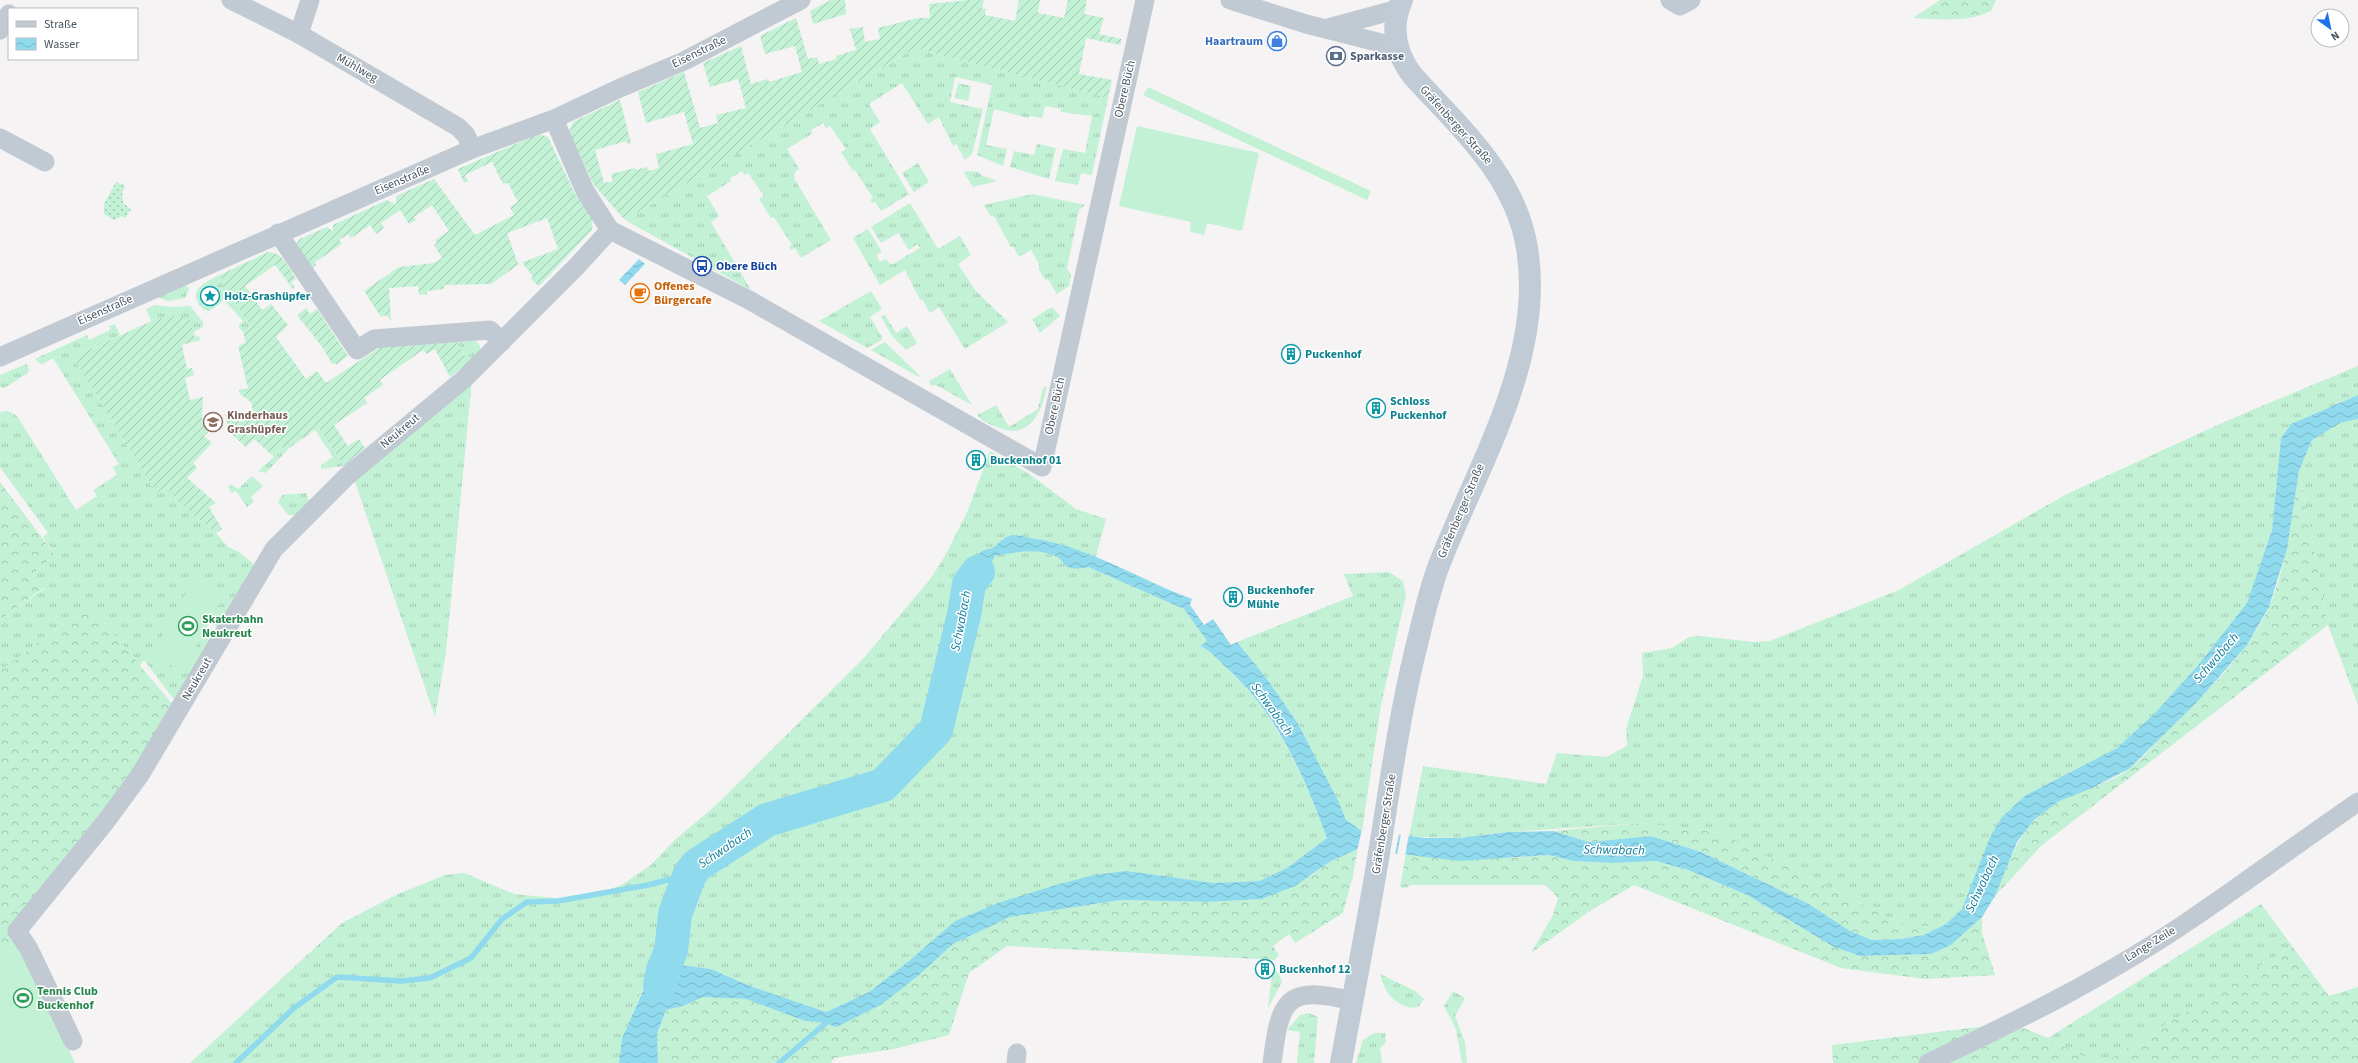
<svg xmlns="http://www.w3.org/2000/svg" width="2358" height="1063" font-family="'Source Sans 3',sans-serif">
<defs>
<pattern id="grass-tufts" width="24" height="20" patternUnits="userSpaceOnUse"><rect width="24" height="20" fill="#c3f1d5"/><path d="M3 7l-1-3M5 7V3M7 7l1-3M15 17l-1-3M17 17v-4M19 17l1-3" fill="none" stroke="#a0c6b0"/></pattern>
<pattern id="forest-crowns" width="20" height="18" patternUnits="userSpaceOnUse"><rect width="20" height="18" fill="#c3f1d5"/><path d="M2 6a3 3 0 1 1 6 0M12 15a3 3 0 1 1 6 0" fill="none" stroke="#a0c6b0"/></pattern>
<pattern id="park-dots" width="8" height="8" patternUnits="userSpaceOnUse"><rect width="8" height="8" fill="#c3f1d5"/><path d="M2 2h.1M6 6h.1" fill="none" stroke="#a0c6b0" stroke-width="1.8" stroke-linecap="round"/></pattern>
<pattern id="garden-furrows" width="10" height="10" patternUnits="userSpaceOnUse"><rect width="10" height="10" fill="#c3f1d5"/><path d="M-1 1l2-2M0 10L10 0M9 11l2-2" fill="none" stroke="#a0c6b0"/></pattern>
<pattern id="water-waves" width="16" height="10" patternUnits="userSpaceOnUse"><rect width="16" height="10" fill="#90daee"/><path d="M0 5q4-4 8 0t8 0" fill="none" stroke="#78b4c4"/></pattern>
</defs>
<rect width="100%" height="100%" fill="#f5f3f3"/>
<path fill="url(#grass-tufts)" d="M915,48L1108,98L1092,175L1081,173L1078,185L1055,181L1063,149L1085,153L1092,116L1061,112V109L1045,106L1042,118L1030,116L1029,118L994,109L986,145L1007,149L1003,166L977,155L992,85L955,77L950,102L983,109L972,154L965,160L956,144L953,146L939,117L928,124L902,83L869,104L880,122L870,129L909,194L881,211L875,202L872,203L870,200L873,198L855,170L853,171L841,152L846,149L830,126L826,128L823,123L811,130L813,133L787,149L799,169L795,172L794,178L831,240L801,258L795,248L791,250L789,247L792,245L774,217L771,218L759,199L764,196L748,173L744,175L742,171L730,178L731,181L707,196L719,216L711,222L751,290L625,220Z
M958,83L971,86L968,101L955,98Z
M1037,144L1056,148L1049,179L1010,167L1014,151L1034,155Z
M918,163L929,182L914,192L902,173Z
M966,171L979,172L981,175L997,181L973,187L964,173Z
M1033,194L1085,205L1079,210L1067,268L1071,276L1069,286L1057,294L1048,279L1045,280L1038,268L1040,266L1031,250L1019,257L1013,246L1011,247L994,216L991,217L984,205Z
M910,203L938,249L960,236L971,255L958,264L975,290L1008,322L965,349L939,307L930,313L922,299L920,300L905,270L880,285L853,238L868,229L882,252L876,255L880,262L886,259L891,265L920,248L918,244L909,250L898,233L881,243L871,227Z
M222,274V283L251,327L243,332L238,326L243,321L224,300L210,311L204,310C184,291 205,282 222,274Z
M186,285L189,289L185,298L168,301L159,298V295Z
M871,291L882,309L870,317L883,339L867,348L819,321Z
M155,305L172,307L190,306L203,322V327L194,332L156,319L151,321L146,309Z
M1052,307L1060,316L1040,333L1032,319Z
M885,315L896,333L907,326L917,343L906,350L892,336L881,317Z
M115,324L120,335L73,357L156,493L167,488L178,502L216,533L228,547L239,552L253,563L254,568L219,628L209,622L224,595L182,672L205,630L216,636L175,701L144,660L140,666L89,605L0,671V620L45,588L33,573L55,555L43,537L48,533L0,467V412L8,411L17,416L76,510L97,496L93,490L117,475L113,467L119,464L53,358L43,364L39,363L35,359L87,335L89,340L110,330L109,326Z
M476,341L480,346V352L469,362L456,342Z
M885,342L920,376L919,377L871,350Z
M26,364L29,369L28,373L4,388L0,387V375Z
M2358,366V395L2291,424L2281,438L2272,530L2247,604L2199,664L2155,713L2117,748L2026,795L1974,883L1962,909L1947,924L1909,928L1721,833L1642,823L1509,832L1459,838L1409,837L1423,766L1546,784L1557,753L1606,757L1627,746L1626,729L1643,676L1642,653L1672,648L1689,637L1701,636L1753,642L1770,641L1899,590L2065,495L2224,422Z
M950,369L951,371L972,405L936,385L931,386L929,381Z
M472,379L446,652L435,717L353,476Z
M1047,386C1042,412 1030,441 997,427C989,424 981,421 977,414H980L996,405L1009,427L1038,409L1043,388Z
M2358,419V705L2328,625L2299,471L2312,440L2340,423Z
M318,427L344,466L321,469V465L333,457L315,430L288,449L266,473L258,471L274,457L272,455L281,447L287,448Z
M990,451L1028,473L1076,509L1106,519L1096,556L1088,567L1184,609L1187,613L1207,641L1200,646C1211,652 1217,659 1226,667C1277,715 1303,774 1327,838L1287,868L1259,881L1214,883L1094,875L909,961L869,992L826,1012L750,986L711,969L674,964V944L661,946L622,1038L619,1063H190L342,923L398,894L445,875L464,873L514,894L564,899L597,895L623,884L651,865L675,840L715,806L863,659L931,578L945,556L968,510Z
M252,476L263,486L251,497L254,502L247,507L236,491L232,493L228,487L231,484L238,489Z
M306,493L309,501L296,515H288L278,502L282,495Z
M1389,572L1403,581L1406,595L1381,705L1362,831L1346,820L1338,800L1297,722L1267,679L1237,642L1353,596L1344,574Z
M2261,904L2292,946L2104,1063H2095L2048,1038Z
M1275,970L1279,973L1282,982L1268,1008L1272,976Z
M1380,974L1415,991L1424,999L1419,1006L1414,1008C1395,1006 1384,992 1380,974Z
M1453,991L1465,998L1455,1016L1465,1042L1467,1063H1462L1456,1029L1444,1006Z
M1309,1013L1318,1017L1314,1063H1297L1300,1032L1287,1030L1300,1015Z
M1374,1033H1385L1386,1042L1380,1048L1382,1063H1356L1363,1040Z"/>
<path fill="url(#forest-crowns)" d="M1940,0H1996L1991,11C1967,23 1939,19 1913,18Z
M2299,471L2328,625L2042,845L1995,896C2009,860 2022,821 2059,801C2081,788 2110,785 2130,768C2143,758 2155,744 2166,732C2201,698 2250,651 2269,607C2287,565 2292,516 2299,471Z
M0,482L55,555L33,573L45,587L0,620Z
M89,605L179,712L19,936L0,954V671Z
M1642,823L1721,833L1909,928L1947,924L1924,935L1900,939L1872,940L1850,931L1809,904L1701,852L1651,836L1589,842L1553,831Z
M1358,849L1352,880L1343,913L1295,943L1289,934L1273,946L1279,955L1275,960L1007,946L969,973L949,1035L894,1049L834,1058L831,1063H658L657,1034L666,1010L683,1006L703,996L746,999L805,1021L819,1022L837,1027L918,976L953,944L1010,917L1121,900L1207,902L1262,899L1312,875L1331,861Z
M1406,854L1509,858L1549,855L1573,861L1613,863L1656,861L1688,870L1747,895L1834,947L1860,956L1931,954L1951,945L1982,917V933L1995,975L1925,979L1841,968L1634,885L1590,911L1531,953L1553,915L1558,898L1546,885H1411L1406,888L1400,887Z
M2292,946L2329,996L2358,987V1063H2104Z
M2011,1023L2048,1038L2095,1063H1833L1832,1045Z"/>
<path fill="url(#park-dots)" d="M116,182L124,185L125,188L122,192L123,203L131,209L125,218L122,216L114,220L104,214V204Z"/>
<path fill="url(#garden-furrows)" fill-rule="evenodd" d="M831,0H845L846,14L813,24L810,11Z
M969,0H984L982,9H986L985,15L1015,21L1019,0H1040L1038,13L1064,18L1068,0H1087L1084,14L1104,18L1099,34L1122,39L1120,45L1086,38L1079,74L1112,80L1108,98L915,48L625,220L594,185L569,132L573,122L620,100L631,143L628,144L627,141L595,150L604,183L613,181L611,174L635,168L636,170L647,167L649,171L659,168L656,154L693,144L684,112L646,123L638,92L684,72L700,128L718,123L716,115L746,108L738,79L710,87L703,63L741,46L751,84L768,79L769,82L802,72L795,46L765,54L760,36L796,18L808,59L817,57L819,64L836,59V56L856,50L850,29L863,27L865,42L880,39L878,28L918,18H930L929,4Z
M539,134L548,137L576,196L593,215L592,230L539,286L531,279L533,277L522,262L491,284L444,285V289L427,291V294L419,295L418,286L389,288L391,320L386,315L381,317L364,291L399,267L434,263L442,258L434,245L437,243L435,240L449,231L432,205L414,217L416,220L409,224L400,210L381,223L384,228L376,234L370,225L351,238L348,234L339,240L342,244L315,262L316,265L309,270L296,244L300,239L327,227L333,231V225L387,200L396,205V196L434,179L475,235L514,215L510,207L518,202L508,183L503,184L492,162L465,175L468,181L464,183L458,169ZM547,218L558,249L518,264L507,233Z
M268,252C283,252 289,268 296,279L291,282L295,288L293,289L275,265L245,286L262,310L271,304L288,325L276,337L306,379L317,371L326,383L379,348L456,342L469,362L450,377L435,349L427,354L423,350L380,380L383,385L364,398L367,403L334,425L348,446L359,439L365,448L344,466L318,427L287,448L281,447L272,455L254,439L246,447L226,429L228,427L225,414C234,423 246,426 253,411L251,402L240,394L239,390L248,388L238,346L246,343L243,332L251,327L222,283V274Z
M306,308L310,314L317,309L348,356L337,364H332L323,348L297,315Z
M180,316L190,319L195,337L199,336L200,340L182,345L187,369L192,368L194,375L185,378L190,400L203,397L202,419L214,417L216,424L204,436L212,443L193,463L197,468L187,478L216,503L209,507L222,529L216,533L178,502L167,488L156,493L73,357L156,319Z"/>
<path fill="#c3f1d5" d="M1148,87L1371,191L1367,200L1143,95Z
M1137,126L1259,153L1242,231L1207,223L1204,235L1190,232L1191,222L1119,206Z
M194,578L224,595L182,672L152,655Z
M19,936L75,1063H0V954Z"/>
<path fill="url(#water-waves)" d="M639,259L645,264L625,285L619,280Z
M2358,395V419L2340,423L2312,440L2299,471L2287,549L2269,607L2247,645L2198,701L2129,769L2090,789L2059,801L2035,819L2017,842L1995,896L1982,917L1951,945L1931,954L1860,956L1834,947L1747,895L1688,870L1656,861L1613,863L1573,861L1549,855L1460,861L1358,849L1331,861L1295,886L1262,899L1207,902L1121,900L1010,917L953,944L918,976L882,1004L837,1027L819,1022L805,1021L746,999L703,997L683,1006L666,1010L657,1034L658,1063H619L622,1038L650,975L674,964L711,969L750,986L826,1012L869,992L909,961L955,921L998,903L1056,885L1094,875L1126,871L1214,883L1259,881L1287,868L1327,838C1304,776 1278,715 1228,669C1218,660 1212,652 1200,646L1207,641L1184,609L1088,567C1081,569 1070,570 1064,564C1062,562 1060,558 1058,557C1037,547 1016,552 995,556C993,562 987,565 984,571C977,586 973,601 964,615C961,590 960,570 981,552C984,549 988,550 992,548C999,544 1003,537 1012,535C1018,535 1025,537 1030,538C1088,546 1138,579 1192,599L1190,605L1204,625L1213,619L1231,645L1237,642L1267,679L1297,722L1338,800L1346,820L1362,831L1425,838H1459L1509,832L1553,831L1589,842L1651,836L1701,852L1809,904L1850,931L1872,940L1900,939L1924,935L1946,924L1962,909L1990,837L2002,817L2026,795L2117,748L2155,713L2199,664L2247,603L2272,530L2281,438L2291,424Z"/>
<path fill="#f5f3f3" d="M1362,829L1399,833L1395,855L1357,851Z
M1401,834H1409L1405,856L1397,855Z"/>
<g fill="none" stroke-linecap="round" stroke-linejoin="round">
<path stroke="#90daee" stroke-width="5.5" d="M236,1063L294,1008L337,977L401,981L430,978L471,958L502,919L527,902L558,901L648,885L690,874
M779,1063L827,1022"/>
<path stroke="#90daee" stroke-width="34" d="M660,985L663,970L671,951L675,914L690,874L697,865L767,820L883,785L936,730L964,615L969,584L978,572"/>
<path stroke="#c1cad2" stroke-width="19" d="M231,0L299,34L458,127L466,135L472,149
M1230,0L1306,24L1397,47
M1670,0L1680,6L1691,0
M1328,28L1398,9
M0,30L9,14
M299,34L310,0
M554,119L585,191L610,230L749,300L1042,467L1145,0
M0,138L45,162
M278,233L357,350L374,339L490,330L502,342
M0,357L472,149L554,119L620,88L684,61L801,0
M73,1041L29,949L17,931L107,820L140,775L274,549L347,476L464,379L576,267L610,230
M1016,1063L1017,1053
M1272,1063C1280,1000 1285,984 1353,1001
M1928,1063C2017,1021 2108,976 2190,920C2246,882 2301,841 2358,802"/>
<path stroke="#c1cbd6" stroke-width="22" d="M1341,1063C1353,997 1366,931 1377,865C1389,794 1398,722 1415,652C1423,621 1429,589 1441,560C1479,464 1545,356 1527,248C1515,175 1460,128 1412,75C1395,52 1390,27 1402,0"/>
</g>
<defs>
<symbol id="shop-ring" viewBox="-11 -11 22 22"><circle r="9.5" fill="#fff" stroke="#3f7fe0" stroke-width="1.5"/><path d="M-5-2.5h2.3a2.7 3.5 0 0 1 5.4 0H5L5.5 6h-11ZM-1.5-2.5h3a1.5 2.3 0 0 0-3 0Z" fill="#3f7fe0"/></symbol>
<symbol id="bank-ring" viewBox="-11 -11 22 22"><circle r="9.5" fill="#fff" stroke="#5c6f8a" stroke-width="1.5"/><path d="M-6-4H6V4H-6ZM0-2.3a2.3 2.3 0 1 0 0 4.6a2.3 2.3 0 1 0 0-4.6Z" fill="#5c6f8a"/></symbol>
<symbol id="bus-ring" viewBox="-11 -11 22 22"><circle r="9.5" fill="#fff" stroke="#1a4fb4" stroke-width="1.5"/><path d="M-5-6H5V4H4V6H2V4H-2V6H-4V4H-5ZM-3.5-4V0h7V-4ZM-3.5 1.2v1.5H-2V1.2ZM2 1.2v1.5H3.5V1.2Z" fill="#1a4fb4"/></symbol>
<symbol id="cafe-ring" viewBox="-11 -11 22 22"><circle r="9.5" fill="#fff" stroke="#e8710a" stroke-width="1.5"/><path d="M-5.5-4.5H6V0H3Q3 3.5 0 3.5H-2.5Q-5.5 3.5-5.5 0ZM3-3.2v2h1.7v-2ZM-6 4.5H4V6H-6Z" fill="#e8710a"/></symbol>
<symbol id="sight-ring" viewBox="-11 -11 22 22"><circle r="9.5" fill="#fff" stroke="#0f9aa8" stroke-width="1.5"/><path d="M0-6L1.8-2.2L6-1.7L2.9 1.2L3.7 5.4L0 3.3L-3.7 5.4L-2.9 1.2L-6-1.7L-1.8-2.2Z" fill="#0f9aa8"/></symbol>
<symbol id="building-ring" viewBox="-11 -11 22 22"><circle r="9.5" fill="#fff" stroke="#0f9aa8" stroke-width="1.5"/><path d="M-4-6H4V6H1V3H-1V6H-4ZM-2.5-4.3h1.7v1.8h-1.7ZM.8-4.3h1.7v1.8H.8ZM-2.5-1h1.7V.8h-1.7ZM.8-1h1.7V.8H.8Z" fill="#0f9aa8"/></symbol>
<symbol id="school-ring" viewBox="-11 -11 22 22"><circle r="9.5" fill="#fff" stroke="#8d6e63" stroke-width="1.5"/><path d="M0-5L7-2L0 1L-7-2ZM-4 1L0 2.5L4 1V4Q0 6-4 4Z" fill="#8d6e63"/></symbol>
<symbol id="stadium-ring" viewBox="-11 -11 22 22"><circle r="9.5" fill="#fff" stroke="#2e9e5b" stroke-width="1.5"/><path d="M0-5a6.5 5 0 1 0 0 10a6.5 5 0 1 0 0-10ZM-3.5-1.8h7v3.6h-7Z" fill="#2e9e5b"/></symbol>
</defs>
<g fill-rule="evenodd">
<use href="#shop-ring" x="1266" y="30" width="22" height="22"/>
<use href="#bank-ring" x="1325" y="45" width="22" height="22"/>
<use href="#bus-ring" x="691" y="255" width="22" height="22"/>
<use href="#cafe-ring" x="629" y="282" width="22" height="22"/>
<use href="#sight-ring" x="199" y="285" width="22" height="22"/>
<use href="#building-ring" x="1280" y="343" width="22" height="22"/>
<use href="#building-ring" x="1365" y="397" width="22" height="22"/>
<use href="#school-ring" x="202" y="411" width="22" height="22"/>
<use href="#building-ring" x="965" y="449" width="22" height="22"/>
<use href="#building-ring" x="1222" y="586" width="22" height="22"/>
<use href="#stadium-ring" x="177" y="615" width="22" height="22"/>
<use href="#building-ring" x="1254" y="958" width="22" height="22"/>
<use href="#stadium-ring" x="12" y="987" width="22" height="22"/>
</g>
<g text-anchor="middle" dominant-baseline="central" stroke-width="3" stroke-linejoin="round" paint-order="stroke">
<g font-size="12" font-weight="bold" fill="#366cbe" stroke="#fff" text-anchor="end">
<text x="1263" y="41">Haartraum</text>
</g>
<g font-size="12" fill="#4a5661" stroke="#fff">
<text transform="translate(699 52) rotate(-26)">Eisenstraße</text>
<text transform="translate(357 68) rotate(30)">Mühlweg</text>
<text transform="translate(1125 89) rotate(-77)">Obere Büch</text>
<text transform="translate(1456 125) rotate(48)">Gräfenberger Straße</text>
<text transform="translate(402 180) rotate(-23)">Eisenstraße</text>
<text transform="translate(105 310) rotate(-24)">Eisenstraße</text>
<text transform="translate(1055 406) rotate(-78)">Obere Büch</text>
<text transform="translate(400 431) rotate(-40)">Neukreut</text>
<text transform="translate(1461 511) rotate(-67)">Gräfenberger Straße</text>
<text transform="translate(197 679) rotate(-60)">Neukreut</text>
<text transform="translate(1384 824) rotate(-81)">Gräfenberger Straße</text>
<text transform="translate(2150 944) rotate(-31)">Lange Zeile</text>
</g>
<g font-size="12" font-weight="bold" fill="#4e5e75" stroke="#fff" text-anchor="start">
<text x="1350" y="56">Sparkasse</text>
</g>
<g font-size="12" font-weight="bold" fill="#164399" stroke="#fff" text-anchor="start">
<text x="716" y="266">Obere Büch</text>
</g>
<g font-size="12" font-weight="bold" fill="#c56008" stroke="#fff" text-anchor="start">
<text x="654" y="286">Offenes<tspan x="654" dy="14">Bürgercafe</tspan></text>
</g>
<g font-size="12" font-weight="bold" fill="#0d838f" stroke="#fff" text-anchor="start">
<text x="224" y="296">Holz-Grashüpfer</text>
<text x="1305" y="354">Puckenhof</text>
<text x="1390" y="401">Schloss<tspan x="1390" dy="14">Puckenhof</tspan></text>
<text x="990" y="460">Buckenhof 01</text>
<text x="1247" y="590">Buckenhofer<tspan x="1247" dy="14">Mühle</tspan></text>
<text x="1279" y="969">Buckenhof 12</text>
</g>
<g font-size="12" font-weight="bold" fill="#785e54" stroke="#fff" text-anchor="start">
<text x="227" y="415">Kinderhaus<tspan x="227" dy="14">Grashüpfer</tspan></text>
</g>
<g font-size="12" font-weight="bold" fill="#27864d" stroke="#fff" text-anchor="start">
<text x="202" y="619">Skaterbahn<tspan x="202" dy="14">Neukreut</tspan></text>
<text x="37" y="991">Tennis Club<tspan x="37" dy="14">Buckenhof</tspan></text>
</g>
<g font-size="13" font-style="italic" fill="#0c7c9b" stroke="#fff">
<text transform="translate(961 621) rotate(-79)">Schwabach</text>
<text transform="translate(2216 658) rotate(-49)">Schwabach</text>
<text transform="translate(1272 709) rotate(54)">Schwabach</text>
<text transform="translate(725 848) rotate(-34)">Schwabach</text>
<text transform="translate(1614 850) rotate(1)">Schwabach</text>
<text transform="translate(1982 884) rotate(-65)">Schwabach</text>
</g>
</g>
<rect x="8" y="8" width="130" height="52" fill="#ffffff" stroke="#b7bbc0"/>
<rect x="16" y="21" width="20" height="6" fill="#c1cbd6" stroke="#b7bbc0"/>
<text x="44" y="28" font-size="12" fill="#4a5661">Straße</text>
<rect x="16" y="38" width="20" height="12" fill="url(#water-waves)" stroke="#b7bbc0"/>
<text x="44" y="48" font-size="12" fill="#4a5661">Wasser</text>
<g transform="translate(2330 28) rotate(147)"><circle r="19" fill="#ffffff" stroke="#b7bbc0"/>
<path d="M0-3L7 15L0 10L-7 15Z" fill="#1a73e8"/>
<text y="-6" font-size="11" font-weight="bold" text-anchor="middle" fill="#4a5661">N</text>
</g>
</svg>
